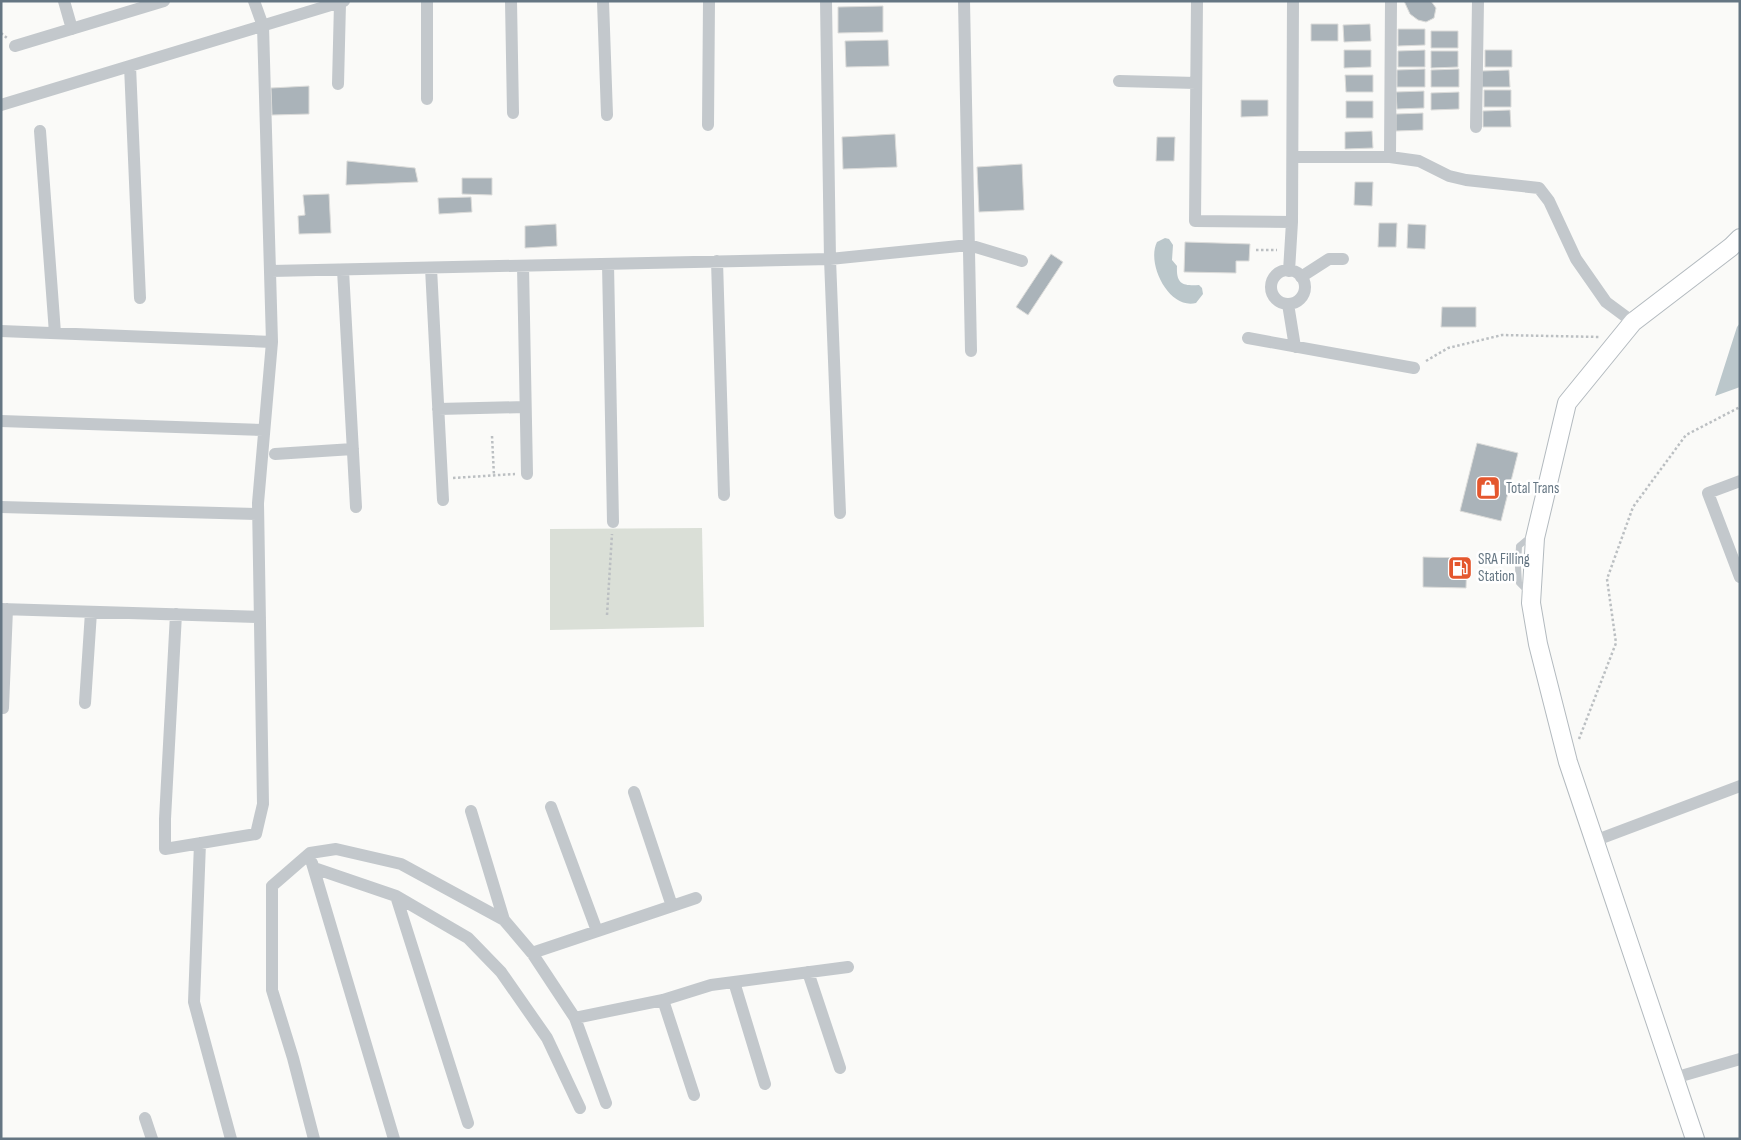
<svg xmlns="http://www.w3.org/2000/svg" width="1741" height="1140" font-family="'Sofia Sans Condensed',sans-serif">
<rect width="100%" height="100%" fill="#fafaf8"/>
<path fill="#dadfd7" d="M702,528L704,627L550,630V529Z"/>
<path fill="#bbc7cb" d="M1165,238L1169,239L1173,245L1172,260L1177,266C1176,284 1183,286 1199,285L1202,288L1203,294L1196,303C1169,310 1146,264 1157,242Z
M1740,323V387L1715,396L1737,327Z"/>
<path fill="#aab3b9" stroke="#dcdcda" d="M1404,1H1431L1436,8L1434,18L1426,22L1418,20L1410,14Z
M883,6V32L838,33V7Z
M1311,24H1338V41H1311Z
M1370,24L1371,41L1344,42L1343,25Z
M1398,29H1425V45L1398,46Z
M1431,31H1458V48H1431Z
M888,40L889,66L846,67L845,41Z
M1344,50H1371V67L1344,68Z
M1425,50V67H1398V51Z
M1485,50H1512V67H1485Z
M1431,51H1458V67L1431,68Z
M1425,69V87H1397V70Z
M1459,69V87H1431V70Z
M1509,70L1510,87H1482V71Z
M1345,75H1373V92H1346Z
M309,86V114L272,115L271,88Z
M1484,90H1511V107H1484Z
M1424,91V108L1397,109L1396,92Z
M1459,92V109L1431,110V93Z
M1241,100H1268V116L1241,117Z
M1346,101H1373V118H1346Z
M1510,110L1511,127H1483V111Z
M1423,113V130L1396,131V114Z
M1372,131L1373,148L1345,149V132Z
M895,134L897,167L843,169L842,137Z
M1157,137H1175L1174,161H1156Z
M347,161L415,168L418,182L346,185Z
M1022,164L1024,210L979,212L977,167Z
M462,178H492V195L462,194Z
M1355,182H1373L1372,206L1354,205Z
M329,194L331,233L299,234L298,216L305,215L303,195Z
M471,197L472,212L439,214L438,198Z
M1379,223H1397L1396,247H1378Z
M556,224L557,246L525,248V226Z
M1408,224L1426,225L1425,249L1407,248Z
M1185,242L1250,244L1249,261H1236V273L1184,272Z
M1051,254L1063,262L1028,315L1016,307Z
M1442,307H1476V327H1441Z
M1477,443L1518,453L1501,521L1460,511Z
M1423,557L1467,558L1466,588L1423,587Z"/>
<g fill="none" stroke-linecap="round" stroke-linejoin="round">
<defs>
<path id="secondary" d="M1695,1139L1568,762L1538,644L1531,603L1535,538L1567,403L1633,322L1731,247L1740,238"/>
</defs>
<use href="#secondary" stroke="#b3babf" stroke-width="20"/>
<path stroke="#bbbfc2" stroke-width="2.5" stroke-dasharray="2.5 2.5" stroke-linecap="butt" d="M1,33L7,38
M1256,250H1277
M1426,361L1448,348L1502,335L1600,337
M492,436L494,476
M453,478L515,474
M607,615L612,534
M1579,739L1616,643L1607,579L1633,507L1686,435L1740,407"/>
<path stroke="#c3c8cc" stroke-width="6" d="M1529,593L1519,583L1518,567L1519,546L1532,535"/>
<path stroke="#c3c8cc" stroke-width="12" d="M64,1L72,29
M427,1V99
M511,1L513,113
M603,1L607,115
M826,1L830,259L840,513
M964,1L971,351
M1197,1L1195,221L1292,222
M15,46L164,1
M130,66L140,298
M1119,81L1196,83
M338,84L340,3
M1,105L344,1
M708,125L709,1
M1476,127L1478,1
M40,131L55,333
M1293,157H1390L1419,161L1449,176L1466,180L1539,188L1549,201L1576,259L1606,302L1633,322
M1390,157L1391,1
M717,261L724,495
M608,264L613,522
M523,266L527,474
M431,268L443,500
M343,270L356,507
M1271 287a17 17 0 1 1 34 0a17 17 0 1 1-34 0Z
M271,271L830,259L969,245L1022,261
M1289,271L1292,222L1293,1
M1301,277L1329,259H1343
M1288,304L1295,347
M1,331L272,342
M1248,338L1414,368
M438,409L525,407
M1,421L264,430
M275,454L353,449
M1740,481L1708,493L1740,577
M1,507L258,514
M1,609L260,617
M176,614L165,819V849L256,834L263,804L258,503L272,342L263,26L254,1
M85,703L91,612
M3,708L7,609
M634,792L672,906
M551,807L597,931
M471,811L504,920
M1594,841L1740,786
M200,843L194,1002L231,1139
M312,863L394,1139
M314,868L396,896L468,938L501,972L547,1038L580,1108
M396,896L468,1123
M532,953L696,898
M808,972L840,1068
M734,982L765,1084
M663,1000L694,1095
M575,1018L663,1000L711,985L848,967
M1674,1078L1740,1059
M145,1118L152,1139
M314,1139L293,1058L272,990V886L310,853L336,849L401,864L504,920L532,953L575,1018L606,1103"/>
<use href="#secondary" stroke="#fff" stroke-width="18"/>
</g>
<defs>
<symbol id="shop-square" viewBox="-11 -11 22 22"><rect x="-9" y="-9" width="18" height="18" rx="4" fill="#e4572e" stroke="#fff"/><path d="M-5-2.5h2.3a2.7 3.5 0 0 1 5.4 0H5L5.5 6h-11ZM-1.5-2.5h3a1.5 2.3 0 0 0-3 0Z" fill="#fff"/></symbol>
<symbol id="fuel-square" viewBox="-11 -11 22 22"><rect x="-9" y="-9" width="18" height="18" rx="4" fill="#e4572e" stroke="#fff"/><path d="M-5.5-6h7V0h2V4h1.3V-2.5L3-4.5l.8-.8L6-3V5H2.5V1h-1V6h-7ZM-4.2-4.7v3.2H.2V-4.7Z" fill="#fff"/></symbol>
</defs>
<g fill-rule="evenodd">
<use href="#shop-square" x="1474" y="474" width="28" height="28"/>
<use href="#fuel-square" x="1446" y="554" width="28" height="28"/>
</g>
<g text-anchor="middle" dominant-baseline="central" stroke-width="5" stroke-linejoin="round" paint-order="stroke">
<g font-size="15" fill="#657683" stroke="#fff" text-anchor="start">
<text x="1506" y="488">Total Trans</text>
<text x="1478" y="559">SRA Filling<tspan x="1478" dy="17">Station</tspan></text>
</g>
</g>
<rect width="1741" height="1140" fill="none" stroke="#657683" stroke-width="5"/>
</svg>
